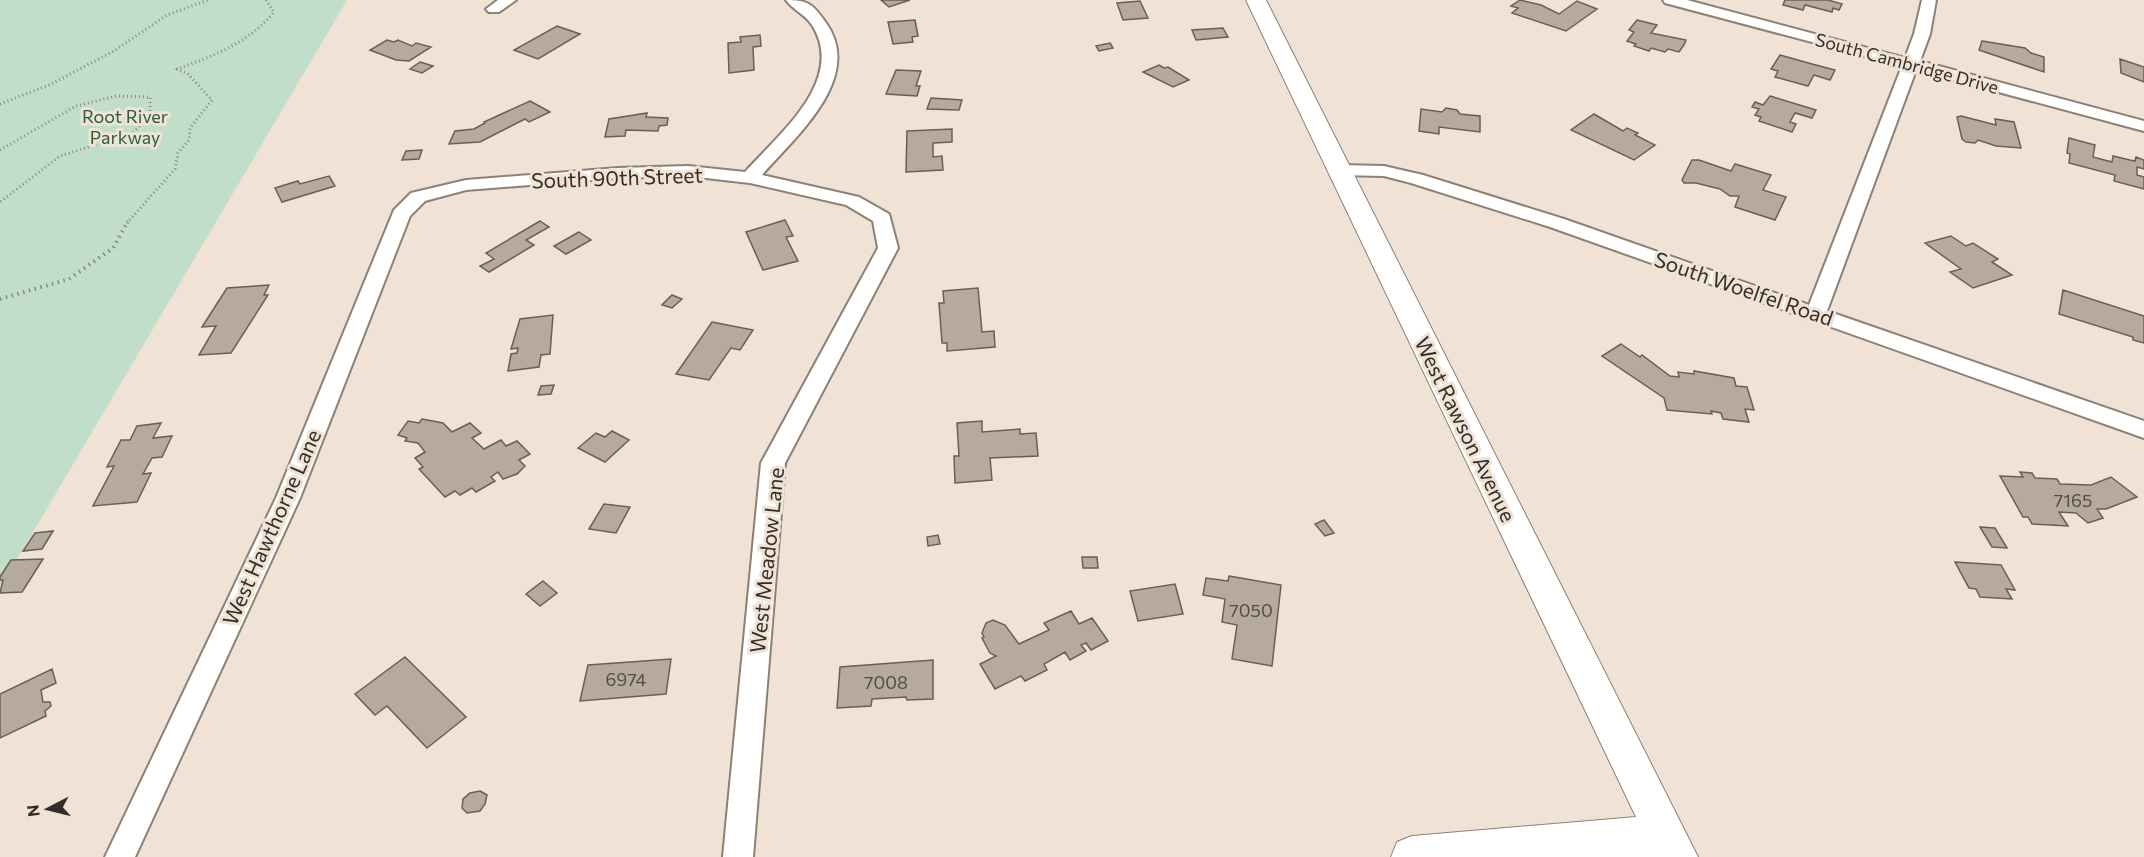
<svg xmlns="http://www.w3.org/2000/svg" width="2144" height="857" font-family="Commissioner,sans-serif">
<rect width="100%" height="100%" fill="#f0e2d4"/>
<path fill="#c0dec9" d="M0,0H347L0,588Z"/>
<path fill="#b6aa9c" stroke="#6b5f53" stroke-width="1.5" d="M881,0H910L889,7Z
M1520,0L1541,5L1559,14L1577,1L1597,9L1566,31L1512,13L1518,8L1511,6Z
M1785,0H1828L1842,4L1839,10L1833,8L1832,12L1805,5L1803,10L1783,5Z
M1140,1L1148,18L1123,20L1117,3Z
M915,20L918,36L912,37L913,42L893,44L888,22Z
M1637,20L1657,25L1651,33L1686,40L1684,45L1679,52L1668,49L1665,52L1651,48L1649,51L1634,46L1636,44L1627,41L1634,32L1629,30Z
M557,26L580,34L538,59L514,50Z
M1223,28L1228,37L1196,40L1192,30Z
M760,35L761,46L753,47L754,70L729,73L728,43L741,42L740,37Z
M387,40L394,42L398,40L412,46L416,43L431,47L409,61L396,60L370,50Z
M1982,41L2025,48L2031,53L2044,57V72L1979,50Z
M1110,43L1113,48L1099,51L1096,46Z
M1780,55L1812,64L1835,70L1830,80L1814,75L1808,86L1775,77L1778,71L1771,69Z
M2120,59L2144,67V82L2121,73Z
M420,62L433,66L422,73L410,69Z
M1159,65L1164,68L1168,67L1189,80L1173,87L1143,72Z
M896,70L921,71L916,86H920L917,96L886,94Z
M1770,96L1816,110L1812,118L1795,113L1790,122L1796,124L1792,132L1759,121L1761,117L1755,115L1759,109L1752,107L1755,102L1763,105Z
M931,98L962,100L959,110L927,109Z
M530,101L550,112L529,122L525,119L480,142L449,144L455,131L474,129L485,123L484,122Z
M1446,108L1457,110L1460,114L1480,116V132L1439,127V134L1419,131L1421,109L1442,112Z
M647,113L646,117L668,118L667,125L659,126L658,131L626,130L625,136L605,137L609,119Z
M1594,114L1623,131L1627,128L1638,133L1635,135L1655,145L1634,160L1571,130Z
M1961,116L1996,125L1995,119L2014,122L2021,148L1996,146L1978,140L1975,143L1966,142L1962,139L1957,117Z
M952,129V142L933,143V157L942,156L943,170L906,172L907,131Z
M2069,138L2095,145L2093,157L2112,162L2113,156L2130,160L2135,161L2136,157L2144,160V169L2137,167V175L2144,177V189L2114,181L2115,175L2069,163L2070,154L2067,153Z
M422,150L419,159L402,160L406,151Z
M1692,160H1699L1731,171L1735,164L1771,175L1763,190L1786,197L1775,220L1735,207L1739,196H1730L1720,189L1696,183H1684L1682,180Z
M329,176L335,186L282,202L275,188L298,181L300,184Z
M785,220L793,236L786,237L798,261L763,270L746,232Z
M540,221L549,227L526,240L534,245L489,272L480,266L494,259L486,253Z
M579,232L591,240L566,254L554,246Z
M1951,236L1966,246L1973,243L1998,259L1992,262L2012,275L1973,288L1950,272L1961,269L1925,243Z
M269,285L264,295H268L231,353L199,355L216,326L202,327L227,288Z
M978,288L982,332L994,331L995,347L947,351V343H942L939,303H944L943,291Z
M2063,290L2144,316V343L2133,340V337L2059,314Z
M672,295L682,299L672,308L662,305Z
M553,315L550,354L541,355L539,367L508,371L511,354L517,353L518,348L511,349L520,319Z
M712,322L753,330L740,350L731,348L709,380L676,374Z
M1621,344L1640,357L1642,355L1670,376L1679,377L1678,372L1694,374V371L1734,378L1736,386L1747,387L1754,410L1745,409L1749,422L1723,419L1721,413L1711,411L1712,414L1667,410L1664,398L1602,356Z
M554,385L551,394L538,395L541,386Z
M422,419L443,423L452,432L470,423L481,433L472,438L484,449L501,440L506,446L517,441L530,454L519,460L525,466L517,474L503,479L498,472L491,477L495,481L476,492L472,488L460,495L455,491L445,497L419,469L423,467L415,458L425,452L418,443L405,441L407,438L398,435L408,421L419,423Z
M982,421V432L1020,429V434L1036,433L1038,456L990,458L992,480L955,483L954,456H959L957,423Z
M161,423L153,438L172,436L162,457L152,458L143,474L151,473L137,502L93,506L114,466L107,467L121,440H130L137,426Z
M612,431L629,440L605,462L578,448L596,433L605,437Z
M2020,472L2032,473L2035,478L2057,479L2060,484L2091,485L2111,477L2137,497L2106,509H2097L2103,518L2088,523L2076,513L2059,512L2068,526L2032,524L2028,517H2023L2000,476L2023,477Z
M604,504L630,507L616,533L589,529Z
M1324,520L1334,533L1325,536L1315,524Z
M1980,527L1995,528L2007,548L1992,547Z
M53,531L42,549L23,551L35,533Z
M938,535L940,544L928,546L927,537Z
M1082,557H1097L1098,568H1083Z
M43,559L22,592L0,593L3,580H0V577L11,560Z
M1955,562L2001,565L2015,590L2006,589L2012,599L1980,597L1976,589L1969,588Z
M1229,576L1281,585L1272,666L1232,659L1237,625L1222,622L1225,599L1203,595L1206,578L1228,581Z
M543,581L557,593L540,606L526,594Z
M1175,584L1183,614L1138,621L1130,591Z
M1071,611L1079,624L1092,618L1108,641L1091,650L1086,643L1081,645L1086,651L1070,660L1065,652L1044,664L1047,670L1025,681L1021,676L995,689L980,664L996,656L990,653L982,638L984,637L982,633L986,623L993,620L1005,625L1019,644L1049,630L1044,623Z
M405,657L466,717L427,748L387,706L375,715L355,694Z
M671,659L666,694L580,701L588,665Z
M933,660V699L907,700L906,697L872,699L871,706L837,708L840,667Z
M52,669L56,683L41,690L43,702H50L51,706L45,711L46,716L0,738V694Z
M480,791L487,795L485,804L480,811L467,813L462,808L463,799L470,793Z"/>
<g fill="none" stroke-linecap="round" stroke-linejoin="round">
<defs>
<path id="street" d="M498,0H516L499,12H489L486,9Z
M786,0C808,0 813,4 826,23C865,78 795,137 762,175L859,197L889,214L898,248L785,463L753,857H723L761,463L878,248L873,221L846,205L750,183L688,176L618,178L466,190L425,201L410,216L300,498L135,857H105L276,498L394,210L411,193L466,180L618,168L688,166L745,172C778,135 847,80 812,25C805,14 793,10 786,0Z
M1663,0H1687L1905,58L1914,34L1922,0H1936L1930,34L1920,61L2144,121V131L1916,70L1827,311L2144,421V438L1550,227L1411,183L1384,176L1338,175L1329,170L1338,165L1384,166L1423,175L1564,219L1809,305L1902,66L1665,3Z"/>
<path id="secondary" d="M1246,0H1266L1698,857H1391L1397,842L1412,836L1636,817Z"/>
</defs>
<use href="#street" stroke="#8d8174" stroke-width="4"/>
<use href="#secondary" stroke="#8d8174" stroke-width="2"/>
<path stroke="#8f867d" stroke-width="3" stroke-dasharray="1 3" stroke-linecap="butt" d="M0,104L49,85L114,51L167,15L208,0
M0,150L76,106L116,96L150,97V114L133,133L60,156L0,202
M127,223L175,169L178,153L189,140L190,128L212,100L188,74L177,69C213,56 249,43 274,12L266,0"/>
<path stroke="#8f867d" stroke-width="4" stroke-dasharray="1.5 4.5" stroke-linecap="butt" d="M0,299L69,279L113,248L128,221"/>
<use href="#street" fill="#fff" fill-rule="evenodd"/>
<use href="#secondary" fill="#fff" fill-rule="evenodd"/>
</g>
<g text-anchor="middle" dominant-baseline="central" stroke-width="6" stroke-linejoin="round" paint-order="stroke">
<g font-size="18" fill="#332e29" stroke="#f0e2d4">
<text transform="translate(1907 63) rotate(15)">South Cambridge Drive</text>
</g>
<g font-size="18" fill="#25613e" stroke="#f0e2d4">
<text x="125" y="116">Root River<tspan x="125" dy="21">Parkway</tspan></text>
</g>
<g font-size="18" fill="#544d46">
<text x="2073" y="500">7165</text>
<text x="1251" y="610">7050</text>
<text x="626" y="679">6974</text>
<text x="886" y="682">7008</text>
</g>
<g font-size="21" fill="#332e29" stroke="#f0e2d4">
<text transform="translate(617 177) rotate(-2)">South 90th Street</text>
<text transform="translate(1744 288) rotate(19)">South Woelfel Road</text>
<text transform="translate(1466 429) rotate(64)">West Rawson Avenue</text>
<text transform="translate(271 527) rotate(-66)">West Hawthorne Lane</text>
<text transform="translate(766 560) rotate(-84)">West Meadow Lane</text>
</g>
</g>
<g transform="translate(48 809) rotate(263)" stroke="#f0e2d4" stroke-width="4.5" paint-order="stroke">
<path d="M0-4.5L10 22L0 15L-10 22Z" fill="#332e29"/>
<text y="-9" font-size="16" font-weight="bold" text-anchor="middle" fill="#332e29">N</text>
</g>
</svg>
